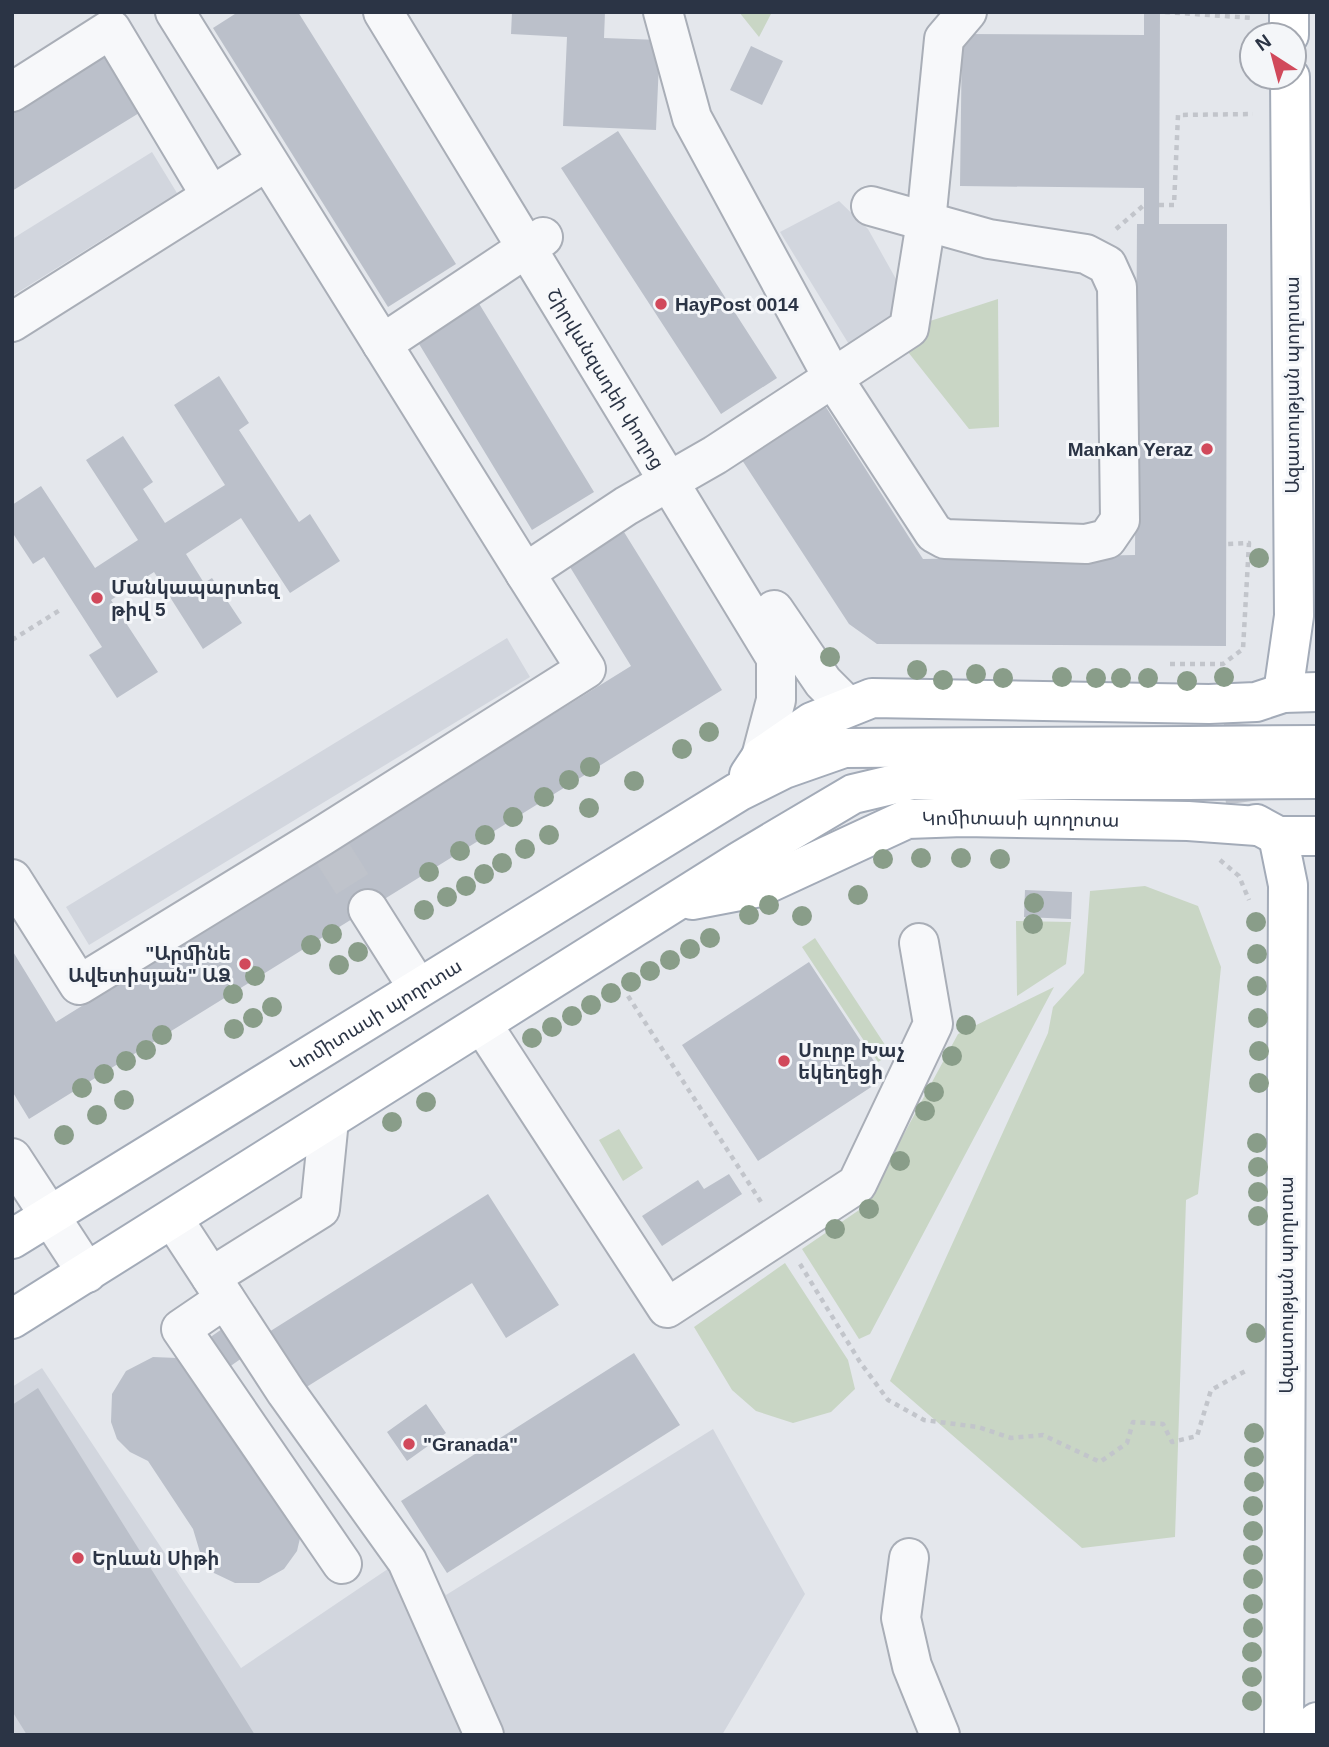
<svg xmlns="http://www.w3.org/2000/svg" width="1329" height="1747" font-family="Helvetica,'Noto Sans Armenian',sans-serif">
<rect width="100%" height="100%" fill="#e4e7ec"/>
<path fill="#d2d6de" d="M152,152L177,193L12,296V239Z
M839,201L868,229L901,288L894,316L850,346L780,232Z
M507,638L530,677L89,945L66,907Z
M42,1368L241,1668L416,1550L446,1595L713,1429L805,1594L722,1735H12V1387Z"/>
<path fill="#c9d6c5" d="M739,12H772L759,37Z
M998,299L999,427L969,429L893,333Z
M1145,886L1198,906L1221,967L1198,1194L1186,1200L1175,1537L1082,1548L890,1381L1048,1033L1053,1007L1084,973L1090,891Z
M1016,921L1071,922L1066,964L1017,996Z
M815,938L891,1054L878,1062L802,947Z
M1054,987L870,1334L859,1339L802,1249L865,1206L958,1034Z
M619,1129L643,1168L623,1181L599,1140Z
M785,1263L848,1360L855,1389L831,1412L793,1423L756,1411L732,1390L694,1327Z"/>
<path fill="#bbc0ca" d="M238,12H298L456,264L388,307L213,28Z
M512,12H605L604,38L660,40L656,130L563,126L567,37L511,34Z
M1144,12H1160L1159,224H1227L1226,646L877,644L849,624L742,460L824,404L923,559L1135,555L1137,224H1144V188L960,186L962,34L1144,35Z
M751,46L783,61L762,105L730,90Z
M108,53L144,110L12,191V113Z
M618,131L777,378L721,414L561,168Z
M475,297L594,492L532,530L413,334Z
M219,376L249,423L239,430L299,522L310,514L340,561L290,593L241,518L186,554L204,583L212,578L242,623L203,649L154,572L111,600L158,672L117,698L89,655L102,647L44,557L33,564L12,532V505L41,486L95,568L138,540L86,460L123,436L153,482L143,489L165,523L225,485L174,405Z
M624,532L722,690L29,1119L12,1091V950L56,1022L631,666L570,567Z
M1025,890L1072,892L1071,919L1024,917Z
M809,962L885,1078L758,1161L682,1045Z
M729,1174L742,1194L662,1246L642,1216L698,1180L704,1189Z
M488,1194L559,1305L506,1338L472,1283L297,1393L261,1337Z
M222,1329L242,1358L222,1372L202,1343Z
M634,1353L680,1425L447,1573L401,1501Z
M153,1357L177,1358L198,1369L301,1534L297,1551L284,1569L259,1583H235L214,1573L202,1559L193,1529L148,1461L130,1452L117,1439L111,1422L112,1394L126,1371Z
M38,1388L255,1735H27L12,1711V1405Z
M426,1404L446,1433L407,1461L387,1432Z"/>
<g fill="none" stroke-linecap="round" stroke-linejoin="round">
<path stroke="#bfc3cb" stroke-width="38" stroke-dasharray="38 19" stroke-linecap="butt" d="M332,852L368,909"/>
<path stroke="#bfc3cb" stroke-width="38" stroke-dasharray="38 19" stroke-linecap="butt" d="M1243,724L1240,765L1245,802"/>
<defs>
<g id="minor">
<path d="M175,12L525,573"/>
<path id="s1" d="M383,12L776,658V700L761,757"/>
<path d="M663,12L692,118L833,378L934,533L945,539L1086,544L1107,539L1120,520L1117,287L1107,265L1086,254L989,239L871,206"/>
<path d="M12,92L111,29L211,196"/>
<path d="M12,322L267,161"/>
<path d="M382,344L543,237"/>
<path d="M774,610L823,682L847,706"/>
<path d="M12,879L79,985L322,836L586,669L525,573L626,506L715,455L909,328L926,222L944,39L967,12"/>
<path d="M368,909L418,988"/>
<path d="M482,1024L667,1308L857,1184L933,1024L919,943"/>
<path d="M12,1158L87,1273"/>
<path d="M173,1219L286,1392L407,1561L484,1735"/>
<path d="M211,1277L320,1209L329,1120"/>
<path d="M225,1299L181,1329L342,1564"/>
<path d="M909,1558L901,1618L912,1666L940,1735"/>
</g>
<g id="major">
<path d="M1289,12V35"/>
<path d="M1283,693L1294,616L1290,77"/>
<path d="M749,775L761,757L812,722L872,698L1209,704L1256,702L1283,693L1317,692"/>
<path d="M1256,824L1278,836H1317"/>
<path d="M1278,836L1288,885L1284,1735"/>
<path id="s2" d="M692,900L760,887L907,819L963,817L1188,821L1257,826"/>
<path id="s3" d="M12,1239L738,792L784,769L844,748L1188,746"/>
<path d="M12,1319L740,861L853,794L912,780H1188"/>
<path d="M1317,1735V1722"/>
</g>
</defs>
<use href="#minor" stroke="#a9aeb7" stroke-width="42"/>
<use href="#major" stroke="#a3abb8" stroke-width="42"/>
<path stroke="#c2c5cb" stroke-width="4.5" stroke-dasharray="5 5" stroke-linecap="butt" d="M1165,12L1253,18
M1159,205H1174L1178,115L1253,114
M1116,229L1144,205
M12,640L60,610
M1170,664H1223L1243,649L1249,543L1227,544
M1220,860L1239,876L1249,900
M628,996L761,1202
M800,1264L860,1362L888,1400L924,1420L978,1427L1011,1438L1043,1435L1100,1462L1127,1443L1133,1422L1163,1424L1172,1442L1197,1436L1211,1390L1249,1369"/>
<use href="#minor" stroke="#f7f8fa" stroke-width="38"/>
<use href="#major" stroke="#fff" stroke-width="38"/>
<defs>
<path id="major-bridge" d="M1188,746L1317,745
M1188,780L1317,779"/>
</defs>
<use href="#major-bridge" stroke="#a3abb8" stroke-width="42" stroke-linecap="butt"/>
<use href="#major-bridge" stroke="#fff" stroke-width="38"/>
</g>
<g fill="#899d89">
<circle cx="1259" cy="558" r="10"/>
<circle cx="830" cy="657" r="10"/>
<circle cx="917" cy="670" r="10"/>
<circle cx="976" cy="674" r="10"/>
<circle cx="1062" cy="677" r="10"/>
<circle cx="1224" cy="677" r="10"/>
<circle cx="1003" cy="678" r="10"/>
<circle cx="1096" cy="678" r="10"/>
<circle cx="1121" cy="678" r="10"/>
<circle cx="1148" cy="678" r="10"/>
<circle cx="943" cy="680" r="10"/>
<circle cx="1187" cy="681" r="10"/>
<circle cx="709" cy="732" r="10"/>
<circle cx="682" cy="749" r="10"/>
<circle cx="590" cy="767" r="10"/>
<circle cx="569" cy="780" r="10"/>
<circle cx="634" cy="781" r="10"/>
<circle cx="544" cy="797" r="10"/>
<circle cx="589" cy="808" r="10"/>
<circle cx="513" cy="817" r="10"/>
<circle cx="485" cy="835" r="10"/>
<circle cx="549" cy="835" r="10"/>
<circle cx="525" cy="849" r="10"/>
<circle cx="460" cy="851" r="10"/>
<circle cx="921" cy="858" r="10"/>
<circle cx="961" cy="858" r="10"/>
<circle cx="883" cy="859" r="10"/>
<circle cx="1000" cy="859" r="10"/>
<circle cx="502" cy="863" r="10"/>
<circle cx="429" cy="872" r="10"/>
<circle cx="484" cy="874" r="10"/>
<circle cx="466" cy="886" r="10"/>
<circle cx="858" cy="895" r="10"/>
<circle cx="447" cy="897" r="10"/>
<circle cx="1034" cy="903" r="10"/>
<circle cx="769" cy="905" r="10"/>
<circle cx="424" cy="910" r="10"/>
<circle cx="749" cy="915" r="10"/>
<circle cx="802" cy="916" r="10"/>
<circle cx="1256" cy="922" r="10"/>
<circle cx="1033" cy="924" r="10"/>
<circle cx="332" cy="934" r="10"/>
<circle cx="710" cy="938" r="10"/>
<circle cx="311" cy="945" r="10"/>
<circle cx="690" cy="949" r="10"/>
<circle cx="358" cy="952" r="10"/>
<circle cx="1257" cy="954" r="10"/>
<circle cx="670" cy="960" r="10"/>
<circle cx="339" cy="965" r="10"/>
<circle cx="650" cy="971" r="10"/>
<circle cx="255" cy="976" r="10"/>
<circle cx="631" cy="982" r="10"/>
<circle cx="1257" cy="986" r="10"/>
<circle cx="611" cy="993" r="10"/>
<circle cx="233" cy="994" r="10"/>
<circle cx="591" cy="1005" r="10"/>
<circle cx="272" cy="1007" r="10"/>
<circle cx="572" cy="1016" r="10"/>
<circle cx="253" cy="1018" r="10"/>
<circle cx="1258" cy="1018" r="10"/>
<circle cx="966" cy="1025" r="10"/>
<circle cx="552" cy="1027" r="10"/>
<circle cx="234" cy="1029" r="10"/>
<circle cx="162" cy="1035" r="10"/>
<circle cx="532" cy="1038" r="10"/>
<circle cx="146" cy="1050" r="10"/>
<circle cx="1259" cy="1051" r="10"/>
<circle cx="952" cy="1056" r="10"/>
<circle cx="126" cy="1061" r="10"/>
<circle cx="104" cy="1074" r="10"/>
<circle cx="1259" cy="1083" r="10"/>
<circle cx="82" cy="1088" r="10"/>
<circle cx="934" cy="1092" r="10"/>
<circle cx="124" cy="1100" r="10"/>
<circle cx="426" cy="1102" r="10"/>
<circle cx="925" cy="1111" r="10"/>
<circle cx="97" cy="1115" r="10"/>
<circle cx="392" cy="1122" r="10"/>
<circle cx="64" cy="1135" r="10"/>
<circle cx="1257" cy="1143" r="10"/>
<circle cx="900" cy="1161" r="10"/>
<circle cx="1258" cy="1167" r="10"/>
<circle cx="1258" cy="1192" r="10"/>
<circle cx="869" cy="1209" r="10"/>
<circle cx="1258" cy="1216" r="10"/>
<circle cx="835" cy="1229" r="10"/>
<circle cx="1256" cy="1333" r="10"/>
<circle cx="1254" cy="1433" r="10"/>
<circle cx="1254" cy="1457" r="10"/>
<circle cx="1254" cy="1482" r="10"/>
<circle cx="1253" cy="1506" r="10"/>
<circle cx="1253" cy="1531" r="10"/>
<circle cx="1253" cy="1555" r="10"/>
<circle cx="1253" cy="1579" r="10"/>
<circle cx="1253" cy="1604" r="10"/>
<circle cx="1253" cy="1628" r="10"/>
<circle cx="1252" cy="1652" r="10"/>
<circle cx="1252" cy="1677" r="10"/>
<circle cx="1252" cy="1701" r="10"/>
</g>
<g fill="#d1495b" stroke="#f4f6f9" stroke-width="2.5">
<circle cx="661" cy="304" r="7"/>
<circle cx="1207" cy="449" r="7"/>
<circle cx="97" cy="598" r="7"/>
<circle cx="245" cy="964" r="7"/>
<circle cx="784" cy="1061" r="7"/>
<circle cx="409" cy="1444" r="7"/>
<circle cx="78" cy="1558" r="7"/>
</g>
<g text-anchor="middle" dominant-baseline="central" stroke-width="6" stroke-linejoin="round" paint-order="stroke">
<g font-size="19" font-weight="bold" fill="#2b3445" stroke="#f4f6f9" text-anchor="start">
<text x="675" y="304">HayPost 0014</text>
<text x="1193" y="449" text-anchor="end">Mankan Yeraz</text>
<text x="111" y="587">Մանկապարտեզ<tspan x="111" dy="22">թիվ 5</tspan></text>
<text x="231" y="953" text-anchor="end">"Արմինե<tspan x="231" dy="22">Ավետիսյան" ԱՁ</tspan></text>
<text x="798" y="1050">Սուրբ Խաչ<tspan x="798" dy="22">եկեղեցի</tspan></text>
<text x="423" y="1444">"Granada"</text>
<text x="92" y="1558">Երևան Սիթի</text>
</g>
<g font-size="19" fill="#2b3445" stroke="#f4f6f9">
<text stroke="none"><textPath href="#s1" startOffset="429">Շիրվանզադեի փողոց</textPath></text>
<text transform="translate(1292 385) rotate(-90)">Ազատության պողոտա</text>
<text stroke="none"><textPath href="#s2" startOffset="345">Կոմիտասի պողոտա</textPath></text>
<text stroke="none"><textPath href="#s3" startOffset="427">Կոմիտասի պողոտա</textPath></text>
<text transform="translate(1286 1285) rotate(-90)">Ազատության պողոտա</text>
</g>
</g>
<rect width="1329" height="1747" fill="none" stroke="#2b3445" stroke-width="28"/>
<g transform="translate(1273 56) rotate(324)"><circle r="33" fill="#f4f6f9" stroke="#a4a8b1" stroke-width="2"/>
<path d="M0-5L12 26L0 18L-12 26Z" fill="#d1495b"/>
<text y="-10" font-size="19" font-weight="bold" text-anchor="middle" fill="#2b3445">N</text>
</g>
</svg>
